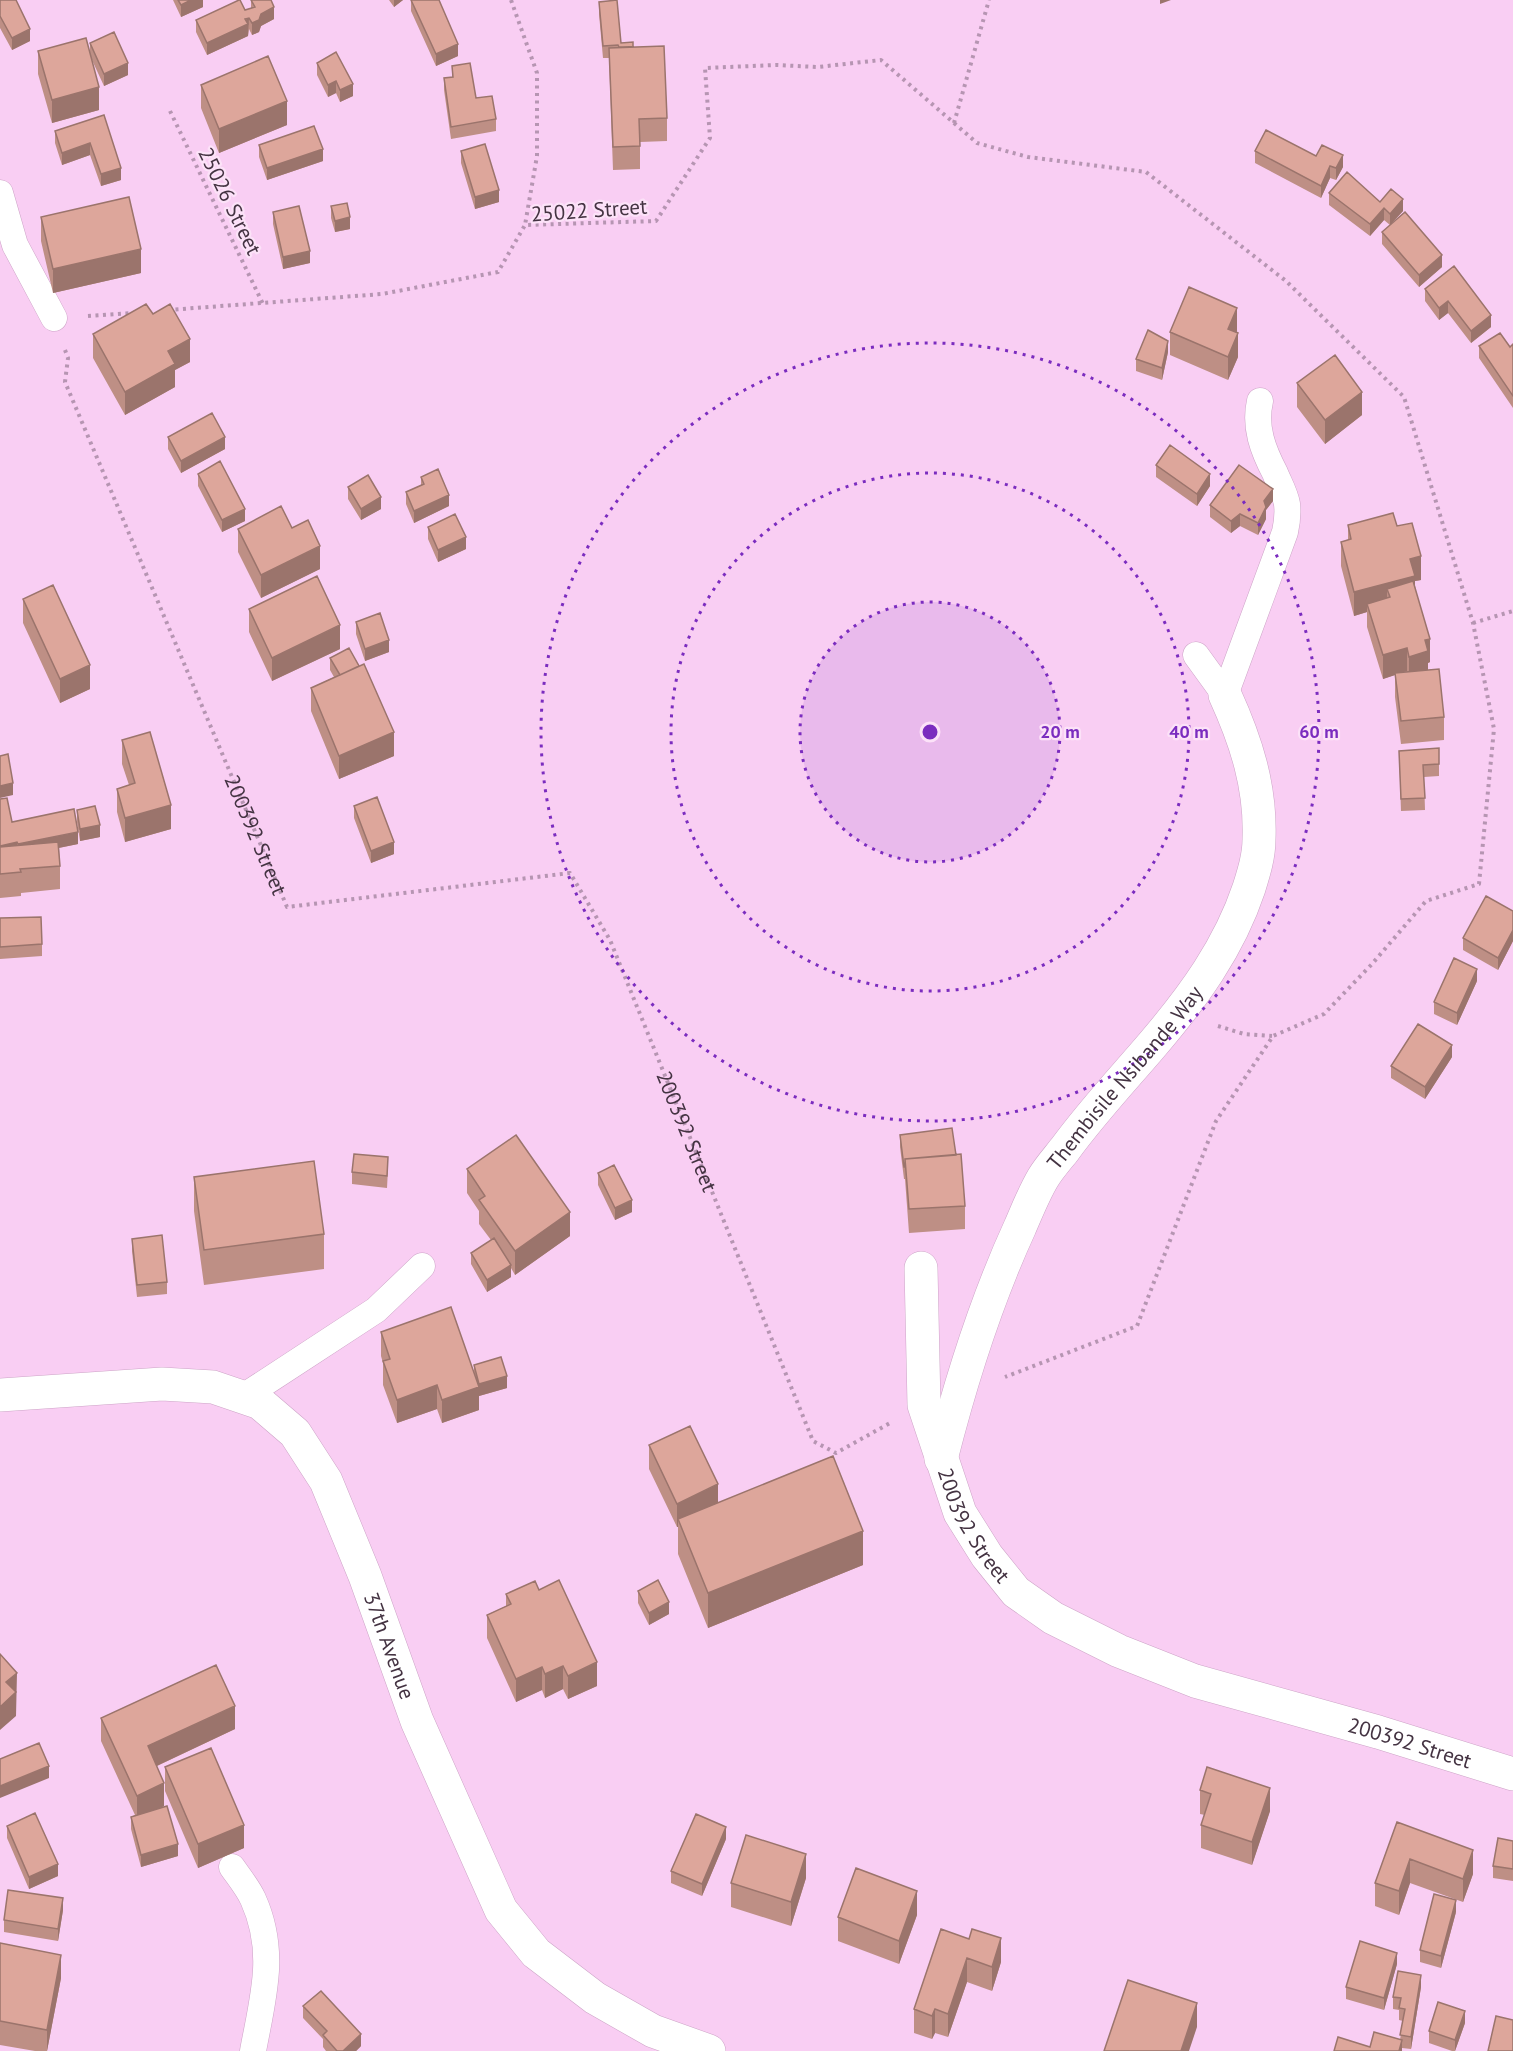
<svg xmlns="http://www.w3.org/2000/svg" width="1513" height="2051" font-family="'PT Sans',sans-serif">
<rect width="100%" height="100%" fill="#f9cef3"/>
<g fill="none" stroke-linecap="round" stroke-linejoin="round">
<defs>
<path id="service" d="M0,193L15,245L54,318
M1196,655L1225,695
M1225,695L1285,532C1287,523 1288,513 1287,504C1285,493 1279,483 1275,473C1263,450 1254,427 1260,401
M243,1397L376,1310L422,1266
M232,1867C239,1877 248,1888 253,1899C277,1952 263,1997 253,2051"/>
<g id="minor">
<path id="s2" d="M921,1268L924,1405L960,1513L987,1556L1016,1592L1053,1618L1119,1651L1195,1681L1378,1732L1513,1774"/>
<path id="s3" d="M0,1395L162,1384L213,1387L260,1403L295,1433L326,1481L365,1576L417,1721L501,1910L536,1953L595,1998L653,2031L709,2051"/>
<path id="s4" d="M941,1459C961,1380 986,1301 1020,1227C1027,1211 1034,1193 1043,1178C1049,1168 1058,1158 1065,1149C1092,1112 1123,1079 1152,1045C1193,997 1229,948 1249,888C1254,872 1259,856 1259,839C1261,787 1246,741 1225,695"/>
</g>
</defs>
<use href="#service" stroke="#cda4c7" stroke-width="27"/>
<use href="#minor" stroke="#cda4c7" stroke-width="34"/>
<g stroke="#b695b2" stroke-width="4" stroke-dasharray="3 4.5" stroke-linecap="butt">
<path d="M511,0L537,73V156L525,225"/>
<path d="M170,111L263,304"/>
<path d="M954,123L977,143L1028,157L1146,172L1286,281L1404,397L1473,623L1494,729L1479,884L1426,901L1372,964L1324,1014L1273,1036L1216,1121L1137,1326L1005,1377"/>
<path d="M168,310L382,294L498,272L525,225L656,221L710,138L705,68L776,65L818,67L881,60L954,123L989,0"/>
<path d="M88,316L134,313"/>
<path id="s1" d="M65,350L68,358L65,382L287,907L570,873L610,940L813,1441L836,1453L890,1423"/>
<path d="M1473,623L1513,611"/>
<path d="M1218,1026L1244,1034L1272,1036"/>
</g>
<use href="#service" stroke="#fff" stroke-width="26"/>
<use href="#minor" stroke="#fff" stroke-width="33"/>
</g>
<path fill="#be8f85" d="M0,0L30,41L12,50L0,28Z
M173,0H203V7L181,17Z
M251,0H271L274,19L261,26L259,32L252,35L249,29L248,36L207,55L196,32V20L245,10L251,8Z
M389,0H403L394,7Z
M411,0H439L458,56L436,66L411,11Z
M599,2L621,43L633,47L667,118V141L640,142V169L613,170L609,58H603L599,14Z
M90,43L128,75L104,86L92,60L99,110L52,123L38,74V51L90,52Z
M317,63L353,96L340,102L336,93L328,97L317,75Z
M452,66L476,98L496,119V131L451,139L444,90V78L452,77Z
M201,85L287,125L219,153L201,108Z
M104,115L121,180L101,186L90,155L62,165L55,143V131Z
M259,145L323,161L267,180L259,157Z
M461,151L499,202L475,209L461,163Z
M1255,151L1316,156L1343,167L1336,180L1330,178L1321,198L1255,163Z
M1329,193L1380,202L1403,211L1390,225L1384,220L1370,236L1329,205Z
M331,206L350,229L335,232L331,218Z
M273,212L310,263L283,269L273,224Z
M41,217L141,273L53,293L41,241Z
M1382,232L1442,267L1419,287L1382,244Z
M1425,289L1491,315V327L1471,343L1448,313L1439,320L1425,301Z
M153,314L190,362L175,370V387L125,415L93,358V334Z
M1237,331L1238,357L1228,380L1170,355V332Z
M1513,344V408L1479,358V346L1510,347Z
M1168,352L1162,380L1136,371V359Z
M1297,383L1362,415L1325,444L1297,407Z
M168,437L225,449L181,473L168,449Z
M1156,465L1210,486L1197,506L1156,477Z
M198,474L245,521L222,532L198,486Z
M421,477L449,506L414,523L406,504V492L421,485Z
M348,487L381,509L361,520L348,499Z
M1273,501L1266,510V519L1258,535L1240,526L1231,533L1210,517V505Z
M1348,525L1397,526L1421,580L1415,581V586L1430,662L1428,663V670L1444,717V740L1401,744L1395,697V675L1383,679L1367,627V612L1354,616L1341,566V542L1348,540Z
M428,527L466,549L438,562L428,539Z
M292,528L320,569L261,598L238,552V529Z
M23,599L90,689L60,703L23,623Z
M249,609L340,649L272,681L249,632Z
M356,622L389,652L365,661L356,634Z
M330,658L394,756L339,779L311,711V688L334,677L330,670Z
M122,740L171,829L125,842L117,812V789L129,785L122,764Z
M1439,748V776L1424,777L1425,810L1401,811L1399,751Z
M0,799L12,822L78,844L59,848L60,866V889L21,893V896L0,898Z
M354,806L394,854L371,863L354,818Z
M77,810L100,837L80,841L77,822Z
M1513,911V941L1498,970L1463,950V938Z
M0,918L42,944V956L0,959Z
M1477,981L1457,1025L1434,1014V1002Z
M1452,1057L1425,1099L1391,1078V1066Z
M900,1135L965,1206V1229L909,1233L905,1179H904L900,1147Z
M388,1169L387,1188L352,1184V1172Z
M467,1169L570,1236L515,1275L511,1268V1277L487,1292L471,1264V1253L491,1240L479,1224V1211L467,1193Z
M598,1173L632,1212L615,1220L598,1185Z
M194,1177L324,1234V1269L204,1285L194,1211Z
M132,1239L167,1282V1294L137,1297L132,1251Z
M381,1332L474,1371V1365L507,1388L479,1396V1410L442,1423L437,1409L397,1423L383,1385V1363L381,1356Z
M649,1445L718,1503L863,1565L708,1628L678,1554V1527H677L649,1469Z
M539,1590L597,1686L568,1699L563,1689L545,1698L542,1690L516,1702L487,1638V1615L506,1606V1594Z
M638,1591L669,1614L649,1625L638,1603Z
M101,1718L235,1729L157,1766L164,1806L161,1808L178,1856L141,1867L131,1829V1817L135,1815L101,1741Z
M165,1767L244,1848L198,1868L165,1791Z
M1200,1790L1270,1811L1252,1865L1201,1848V1825L1205,1815L1200,1814Z
M1397,1822L1473,1874L1463,1902L1410,1883L1399,1915L1375,1906V1883Z
M7,1826L58,1876L29,1889L7,1838Z
M726,1839L702,1896L671,1883V1871Z
M1513,1841V1881L1493,1878V1866Z
M806,1878L791,1926L731,1907V1883Z
M63,1910L58,1941L4,1932V1920Z
M1456,1912L1441,1968L1420,1962V1950Z
M917,1915L899,1964L838,1941V1917Z
M941,1929L1001,1962L992,1991L967,1982L948,2037L935,2033L932,2039L914,2033V2009Z
M0,1943L61,1978L47,2051H35L0,2045Z
M1397,1964L1384,2010L1346,1999V1987Z
M1421,1987L1411,2049L1402,2048V2051L1370,2047L1400,2040L1403,2021L1399,2020V2010L1393,2009V1997Z
M303,2006L361,2046L356,2051H326L323,2047V2039L303,2018Z
M1465,2023L1455,2051H1452L1429,2043V2031Z"/>
<path fill="#9b746c" d="M191,0H203V7L181,17V5Z
M394,0H403L394,7Z
M1160,0H1171L1160,4Z
M274,7V19L261,26L259,32L252,35V23L261,14Z
M249,18L248,36L207,55V43Z
M30,29V41L12,50V38Z
M458,44V56L436,66V54Z
M128,63V75L104,86V74Z
M336,81V93L328,97V85Z
M353,84V96L340,102V90Z
M99,87V110L52,123V100Z
M287,101V125L219,153V129Z
M90,143V155L62,165V153Z
M323,149V161L267,180V168Z
M1343,155V167L1336,180V168Z
M1330,166V178L1321,198V186Z
M121,168V180L101,186V174Z
M499,190V202L475,209V197Z
M1403,199V211L1390,225V214Z
M1384,208V220L1370,236V224Z
M350,217V229L335,232V221Z
M141,249V273L53,293V269Z
M310,251V263L283,269V257Z
M1442,255V267L1419,287V275Z
M1448,301V313L1439,320V308Z
M1237,308V331L1228,352V329Z
M1491,315V327L1471,343V331Z
M1238,333V357L1228,380V357Z
M190,339V362L175,370V387L125,415V392L168,351Z
M1168,341V352L1162,380V368Z
M1362,392V415L1325,444V420Z
M225,437V449L181,473V461Z
M1210,474V486L1197,506V494Z
M1273,489V501L1266,510V519L1258,535V523L1264,501Z
M449,495V506L414,523V511Z
M381,497V509L361,520V509Z
M245,509V521L222,532V520Z
M1240,514V526L1231,533V521Z
M466,537V549L438,562V550Z
M320,546V569L261,598V575Z
M1421,556V580L1415,581V600L1390,597L1387,589V607L1367,604V612L1354,616V592L1410,559Z
M340,625V649L272,681V658Z
M1430,639V662L1428,663V675L1409,680V657L1425,640Z
M389,640V652L365,661V649Z
M1407,648V671L1383,679V655Z
M90,665V689L60,703V679Z
M394,732V756L339,779V756Z
M13,783V795L0,798V786Z
M171,805V829L125,842V818Z
M100,825V837L80,841V829Z
M78,832V844L18,856V844Z
M17,842V854L0,858V846Z
M394,842V854L371,863V851Z
M1513,930V941L1498,970V958Z
M1477,969V981L1457,1025V1013Z
M1452,1045V1057L1425,1099V1087Z
M632,1200V1212L615,1220V1208Z
M570,1212V1236L515,1275V1251Z
M511,1265V1277L487,1292V1280Z
M507,1376V1388L479,1396V1410L442,1423V1400L479,1384Z
M437,1385V1409L397,1423V1400Z
M718,1484V1507L678,1519V1527H677V1504Z
M863,1531V1565L708,1628V1593Z
M669,1602V1614L649,1625V1613Z
M597,1662V1686L568,1699V1676Z
M563,1666V1689L545,1698V1674Z
M542,1667V1690L516,1702V1679Z
M17,1673L16,1716L0,1730V1707L6,1682Z
M235,1706V1729L148,1770V1746Z
M49,1766V1778L0,1798V1786Z
M164,1783V1806L137,1819V1796Z
M1270,1788V1811L1252,1865V1842Z
M244,1825V1848L198,1868V1844Z
M726,1827V1839L702,1896V1884Z
M178,1844V1856L141,1867V1855Z
M1473,1850V1874L1463,1902V1879Z
M806,1854V1878L791,1926V1902Z
M1410,1859V1883L1399,1915V1891Z
M58,1864V1876L29,1889V1877Z
M917,1891V1915L899,1964V1941Z
M63,1898V1910L58,1941V1929Z
M1456,1900V1912L1441,1968V1956Z
M1001,1938V1962L992,1991V1967Z
M1397,1953V1964L1384,2010V1998Z
M61,1955V1978L47,2051V2030Z
M967,1958V1982L948,2037V2014Z
M1421,1975V1987L1411,2049V2037Z
M1197,2003V2027L1189,2051H1181Z
M935,2009V2033L932,2039V2016Z
M1465,2011V2023L1455,2051V2040Z
M361,2034V2046L356,2051H343Z
M1402,2040V2051H1399Z"/>
<path fill="#dda69b" stroke="#9b746c" stroke-width="1.5" d="M0,0H16L30,29L12,38L0,16Z
M178,0H191L181,5Z
M239,0H240L245,10L255,7L251,0H271L274,7L261,14L259,20L252,23L249,18L245,19L248,24L207,43L196,20Z
M411,0H439L458,44L436,54Z
M617,0L621,43L633,42V47H619L618,45L603,46L599,2Z
M114,32L128,63L104,74L90,43Z
M86,38L99,87L52,100L38,51Z
M664,46L667,118L639,119L640,146L613,147L609,48Z
M336,52L353,84L340,90L336,81L328,85L317,63Z
M268,56L287,101L219,129L201,85Z
M470,63L476,98L492,96L496,119L451,127L444,78L453,77L452,66Z
M104,115L121,168L101,174L90,143L62,153L55,131Z
M314,126L323,149L267,168L259,145Z
M1266,130L1316,156L1322,145L1343,155L1336,168L1330,166L1321,186L1255,151Z
M485,144L499,190L475,197L461,151Z
M1347,172L1380,202L1391,189L1403,199L1390,214L1384,208L1370,224L1329,193Z
M129,197L141,249L53,269L41,217Z
M347,203L350,217L335,221L331,206Z
M299,206L310,251L283,257L273,212Z
M1405,212L1442,255L1419,275L1382,232Z
M1454,266L1491,315L1471,331L1448,301L1439,308L1425,289Z
M1189,287L1237,308L1228,329L1238,333L1228,357L1170,332Z
M146,304L153,314L170,304L190,339L168,351L175,364L125,392L93,334Z
M1148,330L1168,341L1162,368L1136,359Z
M1500,333L1510,347L1513,344V396L1479,346Z
M1335,355L1362,392L1325,420L1297,383Z
M212,413L225,437L181,461L168,437Z
M1170,445L1210,474L1197,494L1156,465Z
M220,461L245,509L222,520L198,474Z
M1239,465L1273,489L1264,501L1266,507L1258,523L1240,514L1231,521L1210,505Z
M438,469L449,495L414,511L406,492L424,484L421,477Z
M368,475L381,497L361,509L348,487Z
M281,506L292,528L308,520L320,546L261,575L238,529Z
M1393,513L1397,526L1412,523L1421,556L1410,559L1415,576L1354,592L1341,542L1351,539L1348,525Z
M455,514L466,537L438,550L428,527Z
M317,576L340,625L272,658L249,609Z
M1413,581L1430,639L1425,640L1428,651L1409,657L1407,648L1383,655L1367,604L1390,597L1387,589Z
M53,585L90,665L60,679L23,599Z
M380,613L389,640L365,649L356,622Z
M349,648L359,666L340,675L330,658Z
M364,664L394,732L339,756L311,688Z
M1439,669L1444,717L1401,721L1395,673Z
M150,732L171,805L125,818L117,789L135,783L122,740Z
M1439,748V764L1423,765L1425,798L1401,799L1399,751Z
M8,754L13,783L0,786V756Z
M377,797L394,842L371,851L354,806Z
M7,798L12,822L74,809L78,832L18,844L17,842L0,846V799Z
M95,806L100,825L80,829L77,810Z
M58,842L60,866L20,869L21,872L0,874V847Z
M1486,896L1513,911V930L1498,958L1463,938Z
M41,917L42,944L0,947V918Z
M1454,958L1477,969L1457,1013L1434,1002Z
M1418,1024L1452,1045L1425,1087L1391,1066Z
M952,1128L956,1155L905,1159V1167H904L900,1135Z
M516,1135L570,1212L515,1251L479,1200L485,1196L467,1169Z
M354,1154L388,1157L387,1176L352,1172Z
M961,1154L965,1206L909,1209L905,1159Z
M314,1161L324,1234L204,1250L194,1177Z
M614,1165L632,1200L615,1208L598,1173Z
M162,1235L167,1282L137,1285L132,1239Z
M494,1238L511,1265L487,1280L471,1253Z
M451,1307L479,1387L442,1400L437,1385L397,1400L383,1361L390,1359L381,1332Z
M501,1357L507,1376L479,1384L474,1365Z
M690,1426L718,1484L677,1504L649,1445Z
M833,1456L863,1531L708,1593L678,1519Z
M559,1580L597,1662L568,1676L563,1666L545,1674L542,1667L516,1679L487,1615L511,1604L506,1594L535,1581L539,1590Z
M658,1580L669,1602L649,1613L638,1591Z
M0,1654L17,1673L6,1682L16,1692L0,1707Z
M216,1665L235,1706L148,1746L164,1783L137,1796L101,1718Z
M39,1743L49,1766L0,1786V1759Z
M211,1748L244,1825L198,1844L165,1767Z
M1207,1767L1270,1788L1252,1842L1201,1825L1211,1794L1200,1790Z
M167,1806L178,1844L141,1855L131,1817Z
M35,1813L58,1864L29,1877L7,1826Z
M696,1814L726,1827L702,1884L671,1871Z
M1397,1822L1473,1850L1463,1879L1410,1859L1399,1891L1375,1883Z
M746,1835L806,1854L791,1902L731,1883Z
M1498,1838L1513,1841V1869L1493,1866Z
M856,1868L917,1891L899,1941L838,1917Z
M8,1890L63,1898L58,1929L4,1920Z
M1434,1894L1456,1900L1441,1956L1420,1950Z
M941,1929L969,1939L972,1929L1001,1938L992,1967L967,1958L948,2014L935,2009L932,2016L914,2009Z
M1360,1941L1397,1953L1384,1998L1346,1987Z
M0,1943L61,1955L47,2030L0,2021Z
M1398,1971L1421,1975L1411,2037L1400,2035L1405,2009L1399,2008L1401,1998L1393,1997Z
M1128,1980L1197,2003L1181,2051H1104Z
M321,1991L361,2034L343,2051H337L323,2035L327,2031L303,2006Z
M1438,2002L1465,2011L1455,2040L1429,2031Z
M1496,2016L1513,2020V2051H1488Z
M1374,2032L1402,2040L1399,2051H1334L1338,2037L1370,2047Z"/>
<circle cx="930" cy="732" r="130" fill="#7b2cbf" fill-opacity=".12"/>
<g fill="none" stroke="#7b2cbf" stroke-width="3" stroke-dasharray="3 6">
<circle cx="930" cy="732" r="130"/>
<circle cx="930" cy="732" r="259"/>
<circle cx="930" cy="732" r="389"/>
</g>
<g text-anchor="middle" dominant-baseline="central" stroke-width="4.5" stroke-linejoin="round" paint-order="stroke">
<g font-size="21" fill="#443342" stroke="#fce2f8">
<text transform="translate(230 201) rotate(64)">25026 Street</text>
<text transform="translate(589 210) rotate(-4)">25022 Street</text>
<text stroke="none"><textPath href="#s1" startOffset="524">200392 Street</textPath></text>
<text stroke="none"><textPath href="#s4" startOffset="429">Thembisile Nsibande Way</textPath></text>
<text stroke="none"><textPath href="#s1" startOffset="1172">200392 Street</textPath></text>
<text stroke="none"><textPath href="#s2" startOffset="268">200392 Street</textPath></text>
<text stroke="none"><textPath href="#s3" startOffset="543">37th Avenue</textPath></text>
<text stroke="none"><textPath href="#s2" startOffset="772">200392 Street</textPath></text>
</g>
</g>
<circle cx="930" cy="732" r="9" fill="#7b2cbf" stroke="#fce2f8" stroke-width="3"/>
<g font-size="18" text-anchor="middle" font-weight="bold" fill="#7b2cbf" stroke="#fce2f8" stroke-width="4.5" stroke-linejoin="round" paint-order="stroke">
<text x="1060" y="738">20 m</text>
<text x="1189" y="738">40 m</text>
<text x="1319" y="738">60 m</text>
</g>
</svg>
